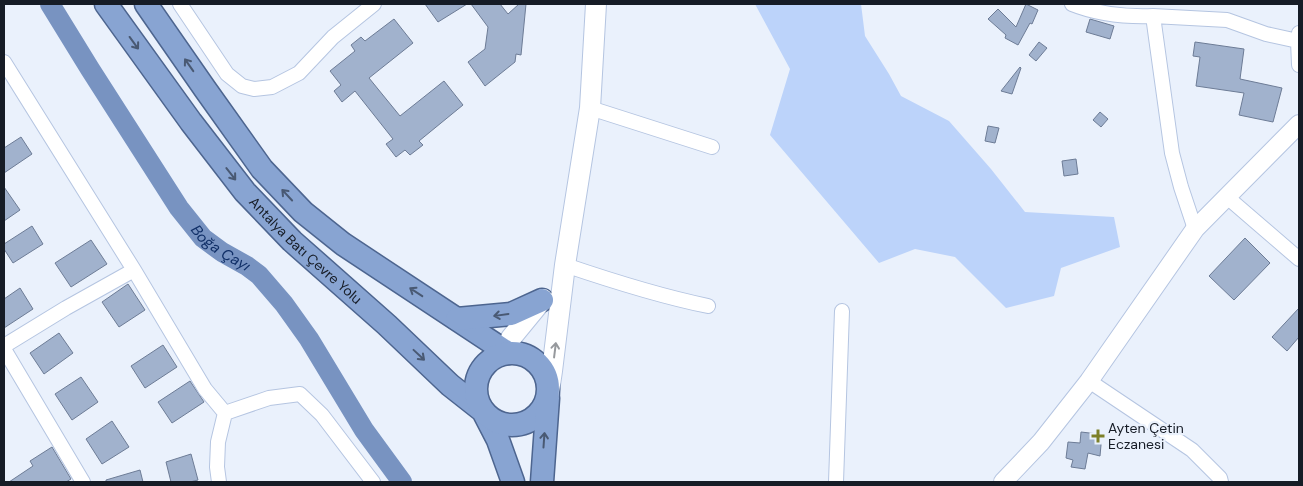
<svg xmlns="http://www.w3.org/2000/svg" width="1303" height="486" font-family="'DM Sans',sans-serif">
<rect width="100%" height="100%" fill="#eaf1fc"/>
<path fill="#bcd3fa" d="M755,4H861L865,36L889,74L901,96L949,121L991,169L1025,212L1114,217L1120,247L1061,268L1054,296L1006,308L955,257L915,249L879,263L770,135L790,69Z"/>
<g fill="none" stroke-linecap="round" stroke-linejoin="round">
<path stroke="#7893c1" stroke-width="20" id="s1" d="M50,4L90,69L179,208L203,238L222,252L247,266L259,275L284,304L309,339L364,430L402,482"/>
</g>
<path fill="#a1b2cd" stroke="#6d7c96" d="M425,4H467L438,22Z
M471,4H500L508,14L519,4H526L521,55L516,54L515,62L485,86L468,62L485,49L488,27Z
M1026,4L1038,10L1032,24L1030,23L1018,45L1005,38L1006,35L988,19L998,9L1016,27Z
M394,19L413,43L369,78L400,116L444,81L463,105L419,141L423,145L410,155L405,150L396,157L386,144L393,139L355,91L342,102L334,91L341,85L330,71L355,51L351,45L361,37L365,41Z
M1090,19L1114,26L1110,39L1086,32Z
M1039,42L1047,48L1036,61L1029,55Z
M1195,42L1244,49L1240,79L1282,88L1273,122L1239,115L1244,93L1196,86L1200,57L1193,56Z
M1020,67L1021,68L1012,94L1001,91Z
M1100,112L1108,119L1101,127L1093,120Z
M988,126L999,128L995,143L985,141Z
M21,137L32,154L4,173V148Z
M1076,159L1078,174L1064,176L1062,161Z
M4,187L20,210L4,221Z
M32,226L43,244L13,263L4,249V244Z
M1245,238L1270,263L1234,300L1209,276Z
M91,240L107,264L71,287L55,263Z
M128,284L145,310L119,327L102,302Z
M20,288L33,309L4,328V299Z
M1299,308V337L1287,351L1272,337Z
M59,333L73,353L44,374L30,353Z
M163,345L177,367L145,388L131,366Z
M81,377L98,402L72,420L55,394Z
M190,381L204,402L172,423L158,402Z
M112,421L129,447L102,464L86,439Z
M1081,432L1098,434L1101,445L1100,456L1088,453L1085,469L1071,467L1073,460L1066,458L1068,442L1080,443Z
M52,447L71,479L66,482H9L33,466L30,461Z
M191,454L198,480L190,482H171L166,462Z
M140,470L143,482H106V480Z"/>
<g fill="none" stroke-linecap="round" stroke-linejoin="round">
<defs>
<path id="minor" d="M180,4L227,74L242,86L254,89L272,87L299,73L333,37L374,4
M1072,4C1097,14 1126,17 1153,16L1172,153L1181,187L1195,229
M1153,16L1227,20L1266,34L1298,41
M1299,33L1298,41L1299,65
M4,62L134,270L205,389L225,413L269,398L300,394L322,415L373,482
M590,108L712,147
M1227,197L1299,259
M565,265C612,281 659,296 708,306
M4,346L66,308L134,270
M4,349L83,482
M1089,381L1192,450L1220,478L1221,482
M219,482L217,467L218,442L225,413
M836,482L842,311"/>
<path id="tertiary" d="M1003,482L1041,442L1089,381L1195,229L1299,124"/>
<path id="secondary" d="M508,353L511,338L543,299
M548,398L552,371L565,265L590,108L596,4"/>
<g id="trunk">
<path id="s2" d="M106,4L191,122L245,192L292,241L387,325L450,385L483,411L498,440L513,482"/>
<path d="M146,4L205,89L262,169L303,212L343,244L508,353"/>
<path d="M457,319L511,314L542,300"/>
<circle cx="512" cy="389" r="36"/>
<path d="M542,482L548,398"/>
</g>
</defs>
<use href="#minor" stroke="#b5c5e1" stroke-width="16"/>
<use href="#tertiary" stroke="#b5c5e1" stroke-width="20"/>
<use href="#secondary" stroke="#b5c5e1" stroke-width="22"/>
<use href="#trunk" stroke="#4d658f" stroke-width="25"/>
<use href="#minor" stroke="#fff" stroke-width="14"/>
<use href="#tertiary" stroke="#fff" stroke-width="18"/>
<use href="#secondary" stroke="#fff" stroke-width="20"/>
<use href="#trunk" stroke="#88a4d2" stroke-width="22"/>
</g>
<defs><path id="oneway-shaft" d="M-6 0H5M1.5-3L5.5 0L1.5 3" fill="none" stroke-width="1.6" stroke-linecap="round" stroke-linejoin="round" transform="scale(1.25)"/></defs>
<g stroke="#495973">
<use href="#oneway-shaft" transform="translate(134 43) rotate(54)"/>
<use href="#oneway-shaft" transform="translate(189 65) rotate(-125)"/>
<use href="#oneway-shaft" transform="translate(231 174) rotate(52)"/>
<use href="#oneway-shaft" transform="translate(287 195) rotate(-133)"/>
<use href="#oneway-shaft" transform="translate(416 292) rotate(-147)"/>
<use href="#oneway-shaft" transform="translate(501 315) rotate(172)"/>
<use href="#oneway-shaft" transform="translate(419 355) rotate(43)"/>
<use href="#oneway-shaft" transform="translate(544 440) rotate(-86)"/>
</g>
<use stroke="#96999d" href="#oneway-shaft" transform="translate(555 350) rotate(-83)"/>
<path fill="#7d8029" stroke="#eaf1fc" stroke-width="2" d="M1095.5 428.5h5v5h5v5h-5v5h-5v-5h-5v-5h5z"/>
<g text-anchor="middle" dominant-baseline="central" stroke-width="4.5" stroke-linejoin="round" paint-order="stroke">
<g font-size="14" fill="#161c26" stroke="#eaf1fc">
<text stroke="none"><textPath href="#s2" startOffset="318">Antalya Batı Çevre Yolu</textPath></text>
</g>
<g font-size="14" fill="#161c26" stroke="#eaf1fc" text-anchor="start">
<text x="1108" y="428">Ayten Çetin<tspan x="1108" dy="16">Eczanesi</tspan></text>
</g>
<g font-size="15" font-style="italic" fill="#102f67" stroke="#eaf1fc">
<text stroke="none"><textPath href="#s1" startOffset="300">Boğa Çayı</textPath></text>
</g>
</g>
<rect width="1303" height="486" fill="none" stroke="#161c26" stroke-width="10"/>
</svg>
